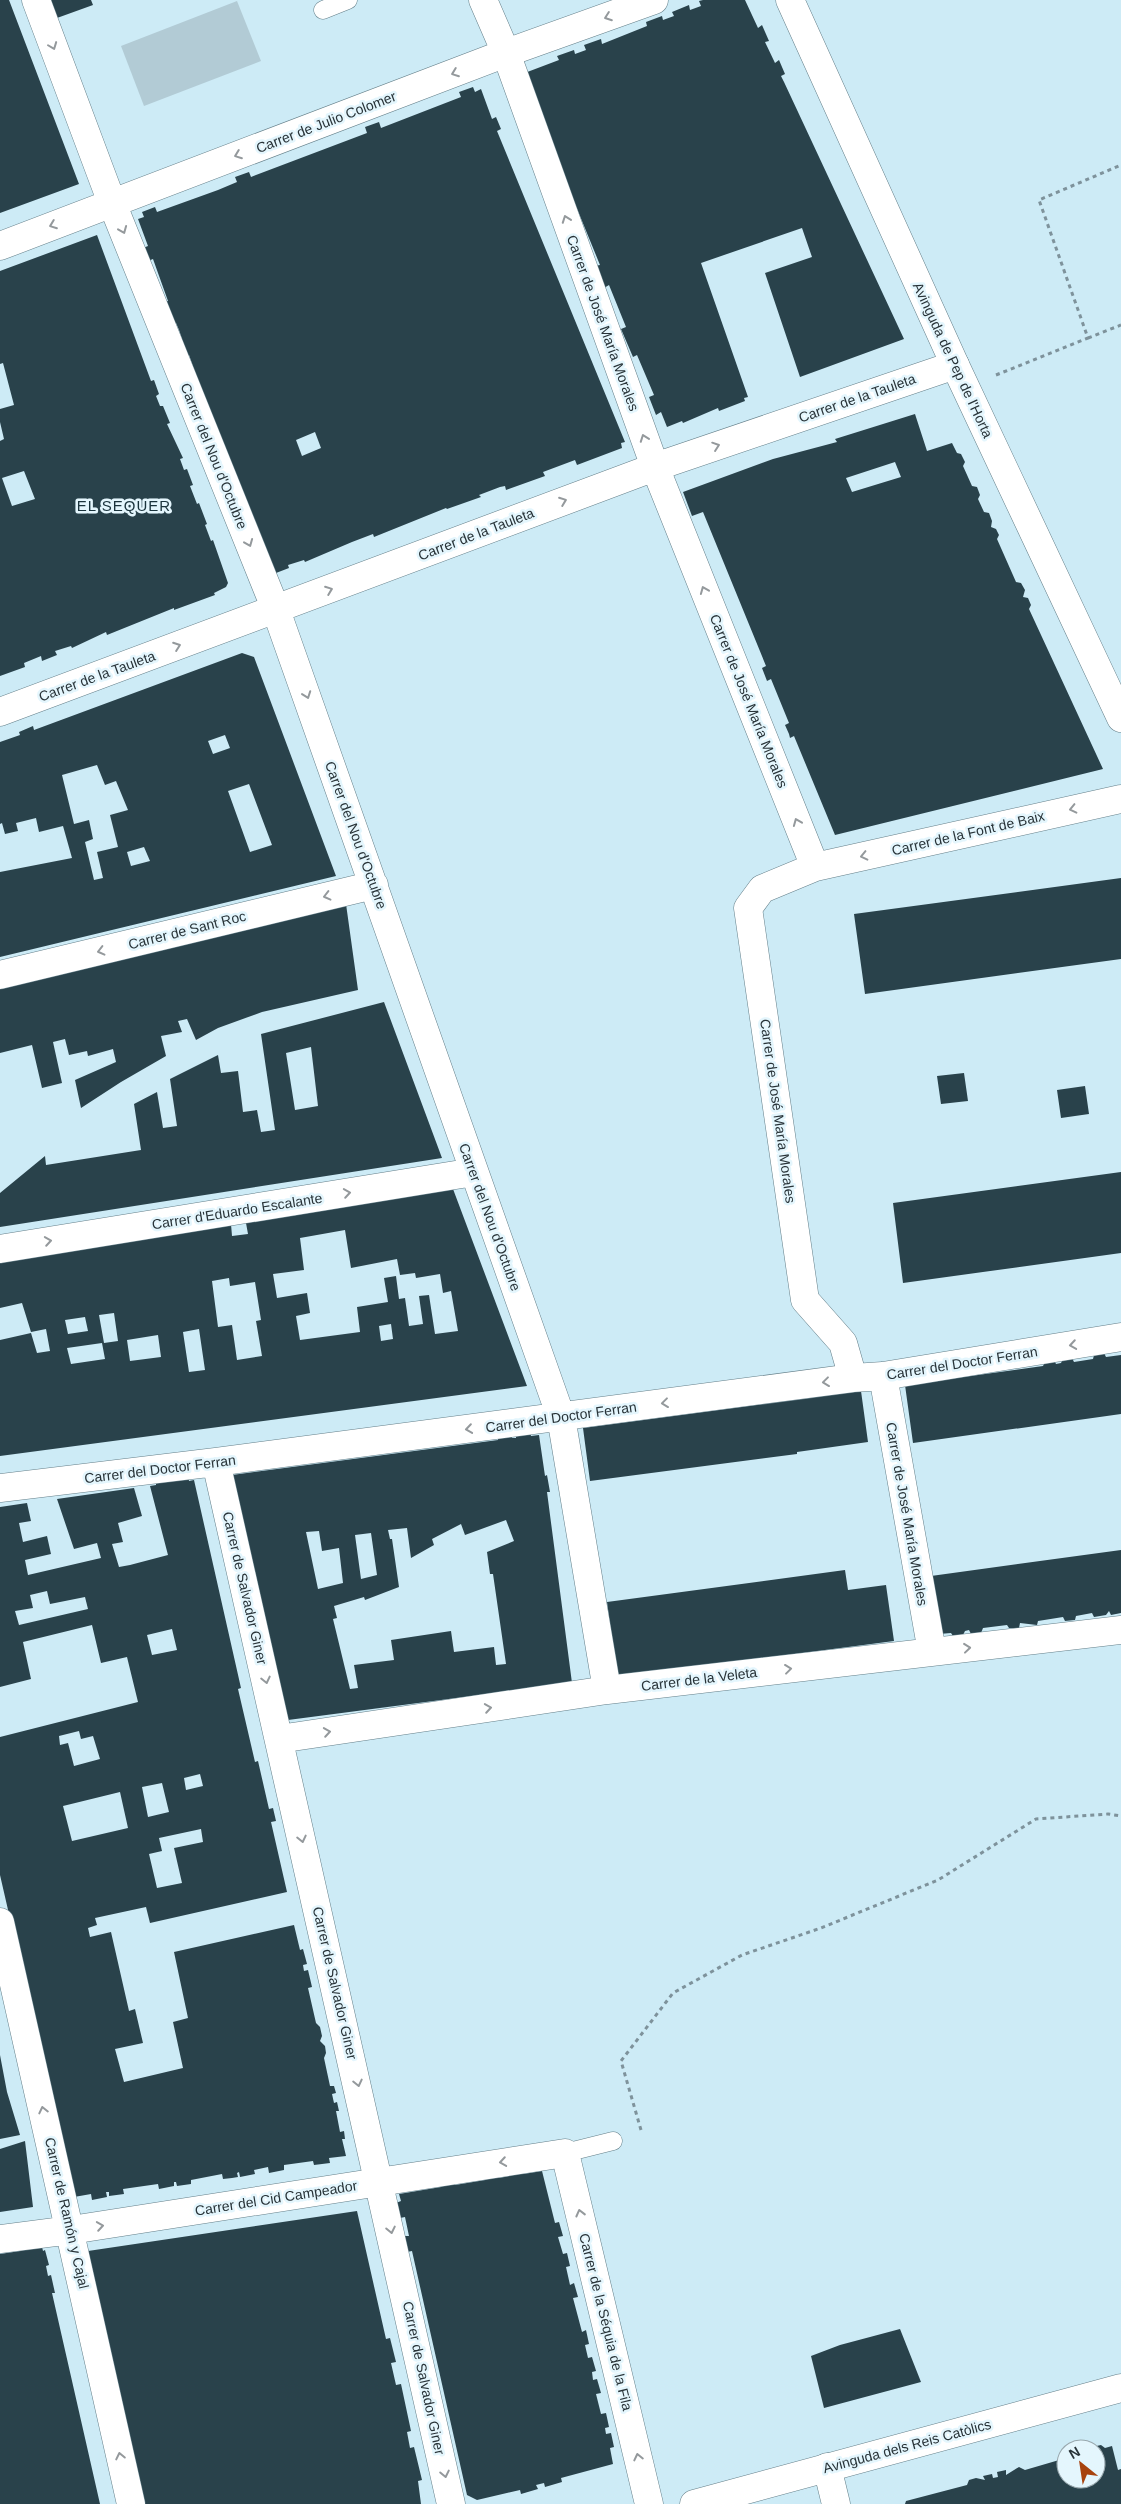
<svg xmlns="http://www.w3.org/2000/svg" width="1121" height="2504" font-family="Arial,sans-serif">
<rect width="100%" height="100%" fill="#cdebf6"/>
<path fill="#b2cbd5" d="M237,1L261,61L144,106L121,46Z"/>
<path fill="#29424b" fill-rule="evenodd" d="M0,0H9L79,184L0,213Z
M51,0H91L93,5L57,18Z
M703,0H745L758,28L762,25L769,41L765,42L775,63L779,60L785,74L781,76L784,82L904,339L800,377L765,273L812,257L802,228L701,263L748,397L744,398L745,401L719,411L718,408L683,423L682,421L667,427L661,412L656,415L649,397L654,395L637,355L633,357L621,329L626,327L609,285L604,288L595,266L600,265L522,74L559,60L557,56L574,50L575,54L586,50L584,45L601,39L602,44L647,26L646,22L662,16L663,20L674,16L672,12L689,5L690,10L701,6L699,1Z
M473,87L475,92L481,89L492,119L496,117L501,129L497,131L625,442L621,443L622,448L577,465L575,460L543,472L545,476L506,490L505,486L500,487L479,495L481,497L447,509L446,508L374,537L373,534L352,542L305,562L304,560L288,565L289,568L276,573L263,567L189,355L184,357L178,340L182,339L179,330L176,323L172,324L163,302L168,301L153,259L148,261L143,248L148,246L138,219L144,217L142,212L155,207L157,212L218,190L237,182L235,177L249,172L251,177L367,133L365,127L379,122L381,128L461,97L459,92ZM315,432L321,448L302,456L296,440Z
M97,235L151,381L154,380L159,394L156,396L160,406H163L170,423L167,424L183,458L180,459L184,470L187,469L193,485L190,486L197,504L199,503L207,524L205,525L211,541L213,540L228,583L226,587L214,593L215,595L174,610V608L107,635L106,632L72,648L71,646L55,651L57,655L42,661L41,656L24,663L25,667L0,676V441L4,439L0,422V409L14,405L3,363L0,364V271ZM24,471L35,499L12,506L2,478Z
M915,414L927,451L952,443L957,453L961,454L965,462L963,466L972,486L977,487L980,495L978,499L984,512L989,513L992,521L991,527L996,529L999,535L997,539L1016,582L1021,583L1025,590L1023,597L1028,598L1031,605L1029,609L1103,769L835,835L794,736L790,738L789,734L785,725L789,723L771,679L767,681L762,668L766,666L703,512L692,516L683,492L773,459L837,442L835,439ZM895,462L901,477L852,492L846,478Z
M242,653L254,657L336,876L0,957V872L72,858L63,826L39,832L36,818L16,823L18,831L5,834L2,823L0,824V742L20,735L19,732L33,726L34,730ZM225,735L230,748L213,754L208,741ZM97,765L105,785L116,781L128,810L110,815L118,847L97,852L103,878L94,880L85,842L93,839L89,820L74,824L62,775ZM249,784L272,845L250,852L228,791ZM144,847L150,861L131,866L127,852Z
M1121,878V959L865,994L854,914Z
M346,904L358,990L262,1012L218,1028L196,1040L187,1019L178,1021L182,1032L161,1036L166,1056L121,1082L81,1108L75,1080L116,1062L113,1049L88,1056L87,1051L69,1055L65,1039L53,1042L62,1083L42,1088L32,1045L0,1053V987Z
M384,1002L442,1158L0,1227V1193L45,1156L46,1165L141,1150L134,1104L157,1092L163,1128L177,1126L170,1079L218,1055L221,1073L238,1071L243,1112L257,1110L261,1132L275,1130L261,1034ZM311,1047L318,1106L295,1110L286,1053Z
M964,1073L968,1101L941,1104L937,1076Z
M1085,1086L1089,1114L1061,1118L1057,1090Z
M1121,1172V1253L903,1283L893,1203Z
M453,1189L527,1386L0,1456V1340L31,1333L37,1353L50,1351L46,1329L31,1332L22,1303L0,1308V1259L231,1224L232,1236L248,1234L246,1223L292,1210L293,1216L296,1215ZM345,1230L351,1268L397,1259L400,1275L415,1273L416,1278L440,1274L443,1293L451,1291L458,1331L435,1334L429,1295L419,1296L423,1324L409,1326L405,1298L399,1299L396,1276L384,1278L388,1302L357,1307L360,1332L300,1340L296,1316L310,1313L307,1293L277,1298L273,1274L304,1270L300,1238ZM229,1278L230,1286L255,1282L261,1320L256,1321L262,1356L237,1360L232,1325L218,1327L212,1281ZM114,1313L118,1341L104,1343L99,1315ZM85,1317L88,1331L68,1334L65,1320ZM391,1324L393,1339L381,1341L379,1326ZM199,1329L205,1370L189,1372L183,1332ZM158,1335L161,1357L130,1361L127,1340ZM102,1343L105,1359L71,1364L67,1348Z
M1104,1353L1106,1357L1121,1355V1414L913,1443L905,1385L1043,1366L1045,1362L1054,1360L1056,1364L1061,1363L1063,1359L1072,1358L1074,1362L1093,1359L1094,1355Z
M841,1390L842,1393L861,1391L868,1442L797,1452V1454L590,1481L583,1428L810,1398L809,1394Z
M530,1432L531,1436L539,1435L545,1476L547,1475L550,1492H547L572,1683L288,1720L232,1475L498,1440V1436L511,1435L512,1438H516V1435ZM506,1520L514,1541L487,1552L490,1574H493L506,1664L496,1665L494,1647L454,1652L451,1631L391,1640L394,1660L354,1665L358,1688L350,1689L333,1619L337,1618L334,1606L364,1597L365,1600L399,1587L392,1539H390L388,1530L407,1528L411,1558L434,1545L432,1539L461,1524L465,1535ZM319,1531L322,1551L339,1548L343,1583L318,1589L306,1532ZM371,1533L377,1575L361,1579L355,1535Z
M188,1475L189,1481L194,1480L241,1688L238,1689L255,1762L258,1761L269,1809L273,1808L276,1821L271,1822L287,1892L150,1923L146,1907L95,1918L97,1925L88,1928L90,1937L111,1932L129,2011L135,2009L143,2043L115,2049L124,2082L183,2068L173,2022L188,2018L174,1952L294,1925L300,1950L303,1949L307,1964L303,1965L304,1971L308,1970L312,1987L308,1988L316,2023L320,2027L322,2036L320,2041L325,2046L326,2053L324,2058L330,2086H334L336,2093L332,2094L334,2103L337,2102L339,2111H336L340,2132L344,2131L345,2139H342L346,2156L329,2158L330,2163L314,2165L313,2161L284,2165V2170L269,2173L268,2167L254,2170L255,2174L240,2177L239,2172L237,2173L238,2177L232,2178L223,2179L222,2174L191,2180V2184L177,2186L176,2182H174V2186L159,2189L158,2184L123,2189L124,2194L109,2196V2192H106L107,2197L92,2200L91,2194L74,2197L0,1875V1737L138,1702L127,1657L101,1663L92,1625L23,1642L31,1679L0,1687V1507L27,1503L31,1521L19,1523L23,1542L47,1536L51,1554L25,1560L28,1575L101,1558L97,1543L74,1549L57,1499L134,1488L142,1516L118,1523L123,1542L112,1544L119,1567L130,1565L168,1555L150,1486L156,1485V1480ZM47,1591L50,1604L85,1597L88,1609L19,1625L15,1611L33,1608L30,1595ZM172,1629L177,1650L152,1655L147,1635ZM79,1731L81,1739L93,1736L100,1759L74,1766L68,1743L60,1745L59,1736ZM200,1774L203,1786L186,1790L184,1778ZM162,1783L169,1812L148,1817L142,1787ZM120,1792L128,1828L72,1841L63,1806ZM201,1829L203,1842L174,1848L182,1883L157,1888L149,1854L162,1851L159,1838Z
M1121,1550V1613L1111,1615L1109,1611L1106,1615L1094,1617L1092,1613L1076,1616L1075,1620L1065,1621L1063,1617L1038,1621L1037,1625L1020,1623L1019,1628H1009L1007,1625L983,1628L981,1633L971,1634L969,1630L965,1631L963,1635L953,1636L951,1633L939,1634L931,1576Z
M845,1570L848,1590L886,1585L894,1641L617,1677L607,1602Z
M0,2055L7,2092L20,2135L0,2139Z
M25,2141L33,2207L0,2212V2149Z
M523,2170V2174L542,2171L555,2223L559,2222L563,2236L558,2237L563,2254L567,2253L570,2266L566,2267L570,2285L574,2283L578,2297L573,2298L582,2332L586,2330L589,2344L585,2345L588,2358L592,2357L596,2371L592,2372L593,2380L597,2379L601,2393L596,2394L601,2414L606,2413L609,2427L605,2428L606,2434L611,2433L614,2447L610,2448L613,2464L561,2478L562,2482L545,2487L544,2483L536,2485L538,2489L521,2494L520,2490L477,2500L467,2495L412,2251L407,2252L403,2236H409L405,2217L400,2218L396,2203L401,2201L399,2194L441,2187L440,2182L455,2180V2185L485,2180L484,2175L498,2173L499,2178L509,2176L508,2172Z
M357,2211L386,2339L390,2338L396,2362L391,2363L396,2385L401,2384L411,2431L407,2432L410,2448L414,2447L422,2480L418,2481L421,2504H145L88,2251Z
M20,2247H42L43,2251L45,2250L49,2265L46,2266L48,2276L51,2275L55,2293H52L100,2504H0V2254L20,2251Z
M900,2329L921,2382L824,2408L811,2356L840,2345Z
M1101,2445L1105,2448L1112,2446L1118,2470L1121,2469V2504H905L906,2501L967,2485L969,2480L976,2478L985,2480L983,2476L992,2474L993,2478L998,2477L997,2472L1006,2470V2475L1019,2467L1025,2470L1066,2458V2479H1096V2449H1092V2447Z"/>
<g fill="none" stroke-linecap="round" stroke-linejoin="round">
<defs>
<path id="service" d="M323,10L348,0
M565,2153L613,2141"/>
<path id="minor" d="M36,0L112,203L276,610L561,1417L607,1690
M483,0L506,53L655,467L815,867
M0,246L506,53L654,0
M0,712L655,467L955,365
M0,975L374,885
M0,1249L474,1172
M883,1376L932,1652
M853,1378L843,1343L805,1300L748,908L762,889L815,867L1121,799
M216,1462L451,2504
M0,1488L216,1462L853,1378L883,1376L1121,1337
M279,1739L607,1690L1121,1630
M0,1922L131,2504
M0,2239L71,2230L565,2153L649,2504
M827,2467L836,2504"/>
<path id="tertiary" d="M790,0L955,365L1121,718
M694,2504L1121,2388"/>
</defs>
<use href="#service" stroke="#647f89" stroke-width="19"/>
<use href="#minor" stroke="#647f89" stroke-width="29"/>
<use href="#tertiary" stroke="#647f89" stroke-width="29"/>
<path stroke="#7e929b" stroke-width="3" stroke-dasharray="4 4" stroke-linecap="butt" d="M1088,338L1121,325
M996,375L1088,338L1039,200L1121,165
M641,2130L621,2061L673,1993L742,1955L821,1928L938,1880L1036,1819L1108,1814L1121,1816"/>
<use href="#service" stroke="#fff" stroke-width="18"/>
<use href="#minor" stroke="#fff" stroke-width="28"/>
<use href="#tertiary" stroke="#fff" stroke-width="28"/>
</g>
<defs><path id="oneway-chevron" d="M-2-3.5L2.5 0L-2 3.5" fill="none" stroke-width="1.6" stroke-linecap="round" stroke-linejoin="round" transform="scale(1.25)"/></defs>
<g stroke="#94999c">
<use href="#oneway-chevron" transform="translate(608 17) rotate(160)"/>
<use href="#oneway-chevron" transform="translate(53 46) rotate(69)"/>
<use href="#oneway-chevron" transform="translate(455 73) rotate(159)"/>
<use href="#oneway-chevron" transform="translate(238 155) rotate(159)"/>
<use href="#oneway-chevron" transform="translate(566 219) rotate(-110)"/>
<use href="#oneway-chevron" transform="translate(53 225) rotate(159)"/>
<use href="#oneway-chevron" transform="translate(123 230) rotate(68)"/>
<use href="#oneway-chevron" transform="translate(644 438) rotate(-110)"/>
<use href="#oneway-chevron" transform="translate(716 446) rotate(-19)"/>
<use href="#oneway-chevron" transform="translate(563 501) rotate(-21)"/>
<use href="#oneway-chevron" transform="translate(249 543) rotate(68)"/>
<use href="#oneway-chevron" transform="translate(329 590) rotate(-21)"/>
<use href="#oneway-chevron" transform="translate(704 590) rotate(-112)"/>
<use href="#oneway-chevron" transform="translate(177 646) rotate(-20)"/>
<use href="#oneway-chevron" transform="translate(307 695) rotate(70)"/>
<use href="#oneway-chevron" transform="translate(1073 809) rotate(167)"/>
<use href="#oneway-chevron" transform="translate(797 822) rotate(-112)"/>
<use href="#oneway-chevron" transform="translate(864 856) rotate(167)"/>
<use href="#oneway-chevron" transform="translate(327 896) rotate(166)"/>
<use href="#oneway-chevron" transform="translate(101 951) rotate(166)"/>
<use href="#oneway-chevron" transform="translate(347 1193) rotate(-9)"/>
<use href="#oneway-chevron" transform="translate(48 1241) rotate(-9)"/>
<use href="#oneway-chevron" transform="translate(1073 1345) rotate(171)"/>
<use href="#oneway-chevron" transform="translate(826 1382) rotate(173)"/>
<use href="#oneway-chevron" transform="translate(665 1403) rotate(173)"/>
<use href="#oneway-chevron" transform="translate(469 1429) rotate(172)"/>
<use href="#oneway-chevron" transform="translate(967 1648) rotate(-6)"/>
<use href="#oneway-chevron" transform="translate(788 1669) rotate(-7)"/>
<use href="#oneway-chevron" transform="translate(266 1680) rotate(77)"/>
<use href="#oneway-chevron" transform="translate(488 1708) rotate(-9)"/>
<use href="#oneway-chevron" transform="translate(327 1732) rotate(-9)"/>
<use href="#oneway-chevron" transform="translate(302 1839) rotate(77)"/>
<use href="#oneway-chevron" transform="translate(358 2083) rotate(77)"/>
<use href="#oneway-chevron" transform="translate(43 2110) rotate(-103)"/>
<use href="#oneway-chevron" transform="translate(503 2162) rotate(171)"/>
<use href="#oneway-chevron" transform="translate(580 2213) rotate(-104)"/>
<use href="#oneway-chevron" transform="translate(100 2226) rotate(-9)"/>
<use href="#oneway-chevron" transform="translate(391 2230) rotate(78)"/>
<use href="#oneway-chevron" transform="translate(120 2456) rotate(-102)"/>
<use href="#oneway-chevron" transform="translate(638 2457) rotate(-103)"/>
<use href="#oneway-chevron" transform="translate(445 2474) rotate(78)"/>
</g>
<g text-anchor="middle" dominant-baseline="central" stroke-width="5" stroke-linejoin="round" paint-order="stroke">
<g font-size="14" fill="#283338" stroke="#e4f6fd">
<text transform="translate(326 122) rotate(-21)">Carrer de Julio Colomer</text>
<text transform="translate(603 323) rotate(70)">Carrer de José María Morales</text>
<text transform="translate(953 360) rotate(65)">Avinguda de Pep de l'Horta</text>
<text transform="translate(857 398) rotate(-19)">Carrer de la Tauleta</text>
<text transform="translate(214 456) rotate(68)">Carrer del Nou d'Octubre</text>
<text transform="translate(476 534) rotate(-21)">Carrer de la Tauleta</text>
<text transform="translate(97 676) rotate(-20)">Carrer de la Tauleta</text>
<text transform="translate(749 701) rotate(68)">Carrer de José María Morales</text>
<text transform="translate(968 833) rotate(-13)">Carrer de la Font de Baix</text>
<text transform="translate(356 835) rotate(70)">Carrer del Nou d'Octubre</text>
<text transform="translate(187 930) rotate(-14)">Carrer de Sant Roc</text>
<text transform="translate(778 1111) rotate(82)">Carrer de José María Morales</text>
<text transform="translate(237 1211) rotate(-9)">Carrer d'Eduardo Escalante</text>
<text transform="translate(490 1217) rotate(70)">Carrer del Nou d'Octubre</text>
<text transform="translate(962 1363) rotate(-9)">Carrer del Doctor Ferran</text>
<text transform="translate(561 1417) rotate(-8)">Carrer del Doctor Ferran</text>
<text transform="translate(160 1469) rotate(-7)">Carrer del Doctor Ferran</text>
<text transform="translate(907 1514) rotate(80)">Carrer de José María Morales</text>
<text transform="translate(245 1588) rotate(77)">Carrer de Salvador Giner</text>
<text transform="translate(699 1679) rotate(-7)">Carrer de la Veleta</text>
<text transform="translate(335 1983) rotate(77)">Carrer de Salvador Giner</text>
<text transform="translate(276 2198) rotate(-9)">Carrer del Cid Campeador</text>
<text transform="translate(67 2213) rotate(77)">Carrer de Ramón y Cajal</text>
<text transform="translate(606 2322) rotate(76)">Carrer de la Séquia de la Fila</text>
<text transform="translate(424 2378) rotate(78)">Carrer de Salvador Giner</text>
<text transform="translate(907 2446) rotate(-15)">Avinguda dels Reis Catòlics</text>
</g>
<g font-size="15" letter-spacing="1" fill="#1a333c" stroke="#e4f6fd">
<text x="124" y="505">EL SEQUER</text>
</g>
</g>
<g transform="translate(1081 2464) rotate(330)"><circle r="24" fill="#e4f6fd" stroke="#99a8ae"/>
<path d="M0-4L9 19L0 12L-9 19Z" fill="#a7430e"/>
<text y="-8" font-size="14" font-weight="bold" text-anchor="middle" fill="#283338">N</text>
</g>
</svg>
